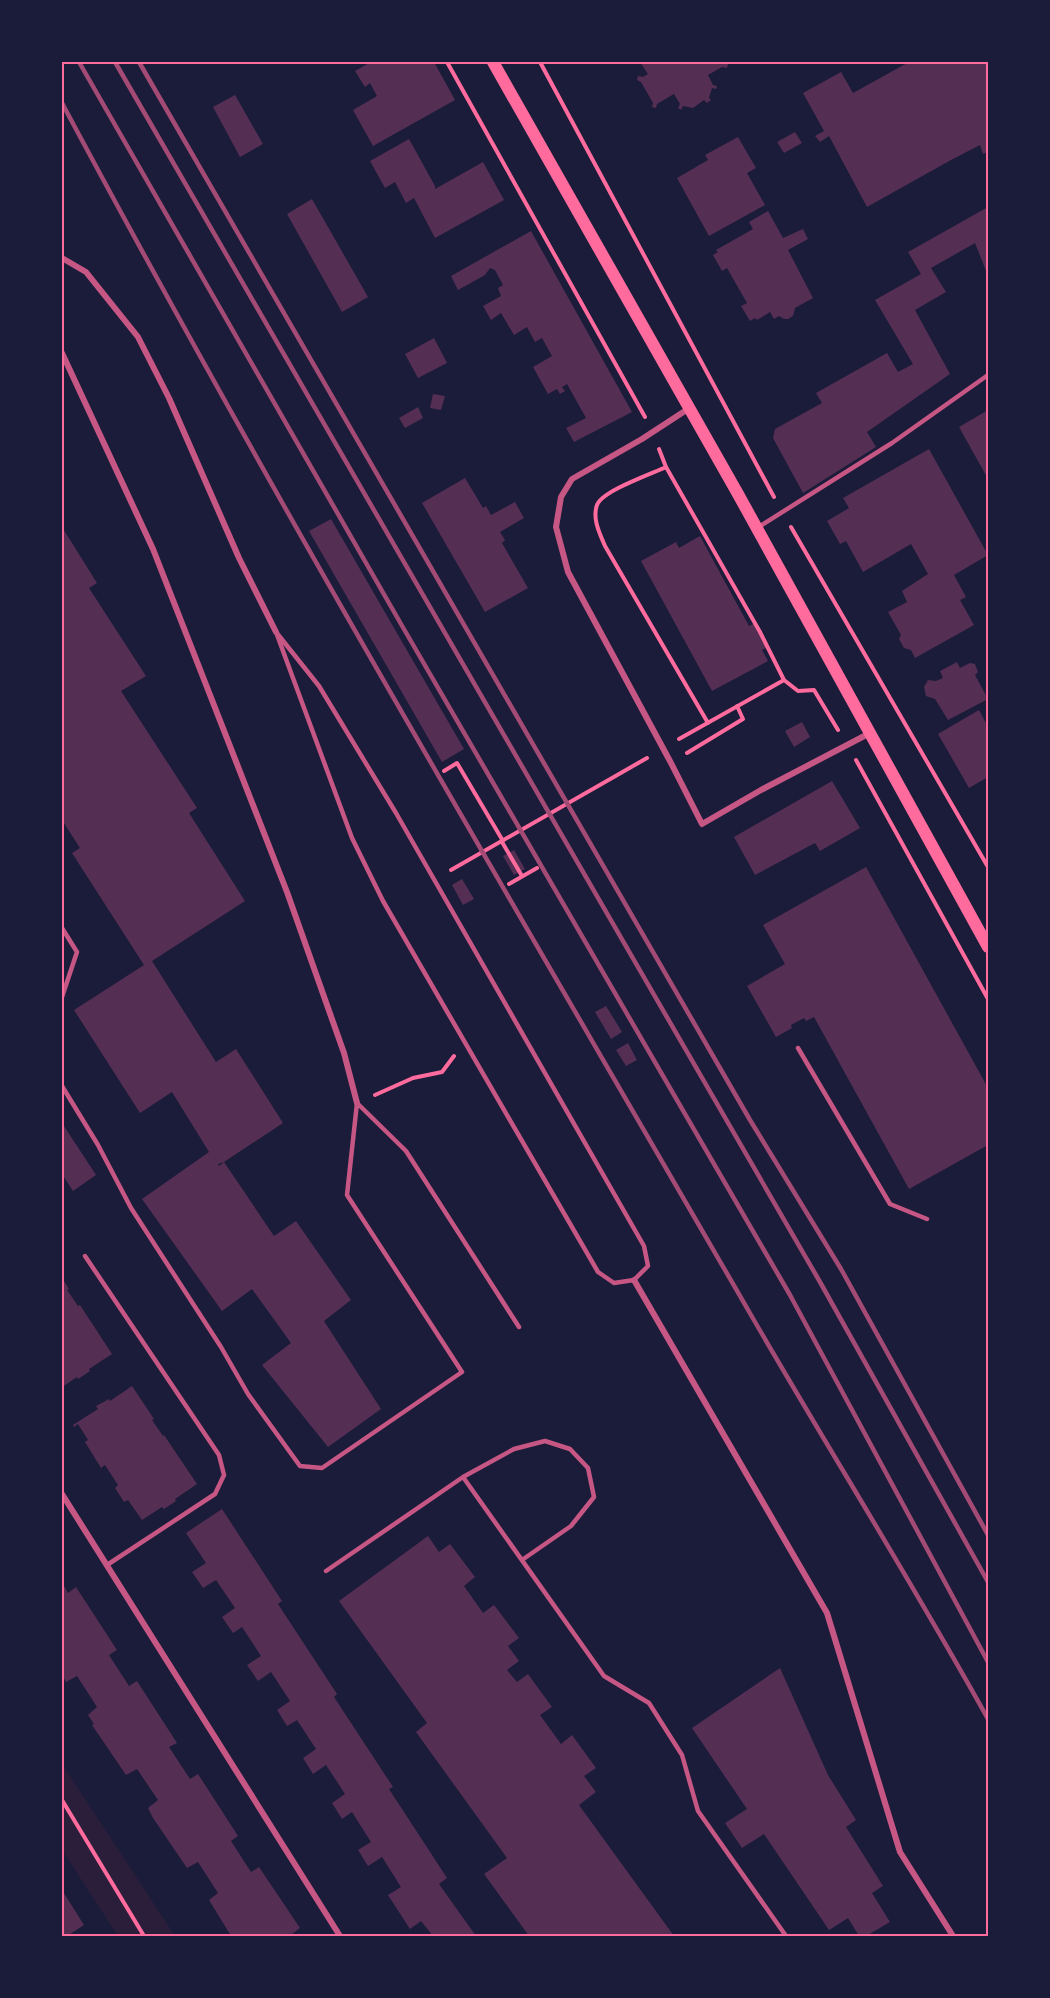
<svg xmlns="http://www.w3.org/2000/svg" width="1050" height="1998" font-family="Arial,sans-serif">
<rect width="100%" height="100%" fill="#1b1b3a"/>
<path fill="#2a1e3b" d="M62,1764L175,1936H118L62,1850Z"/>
<path fill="#542f53" d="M371,62H434L455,100L373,146L353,110L377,96L370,83L365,87L355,71Z
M640,62H723L728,64L727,68L722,67L708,75L713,85L717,86L716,89L712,88L709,98L711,100L707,103L704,100L693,108L683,106L681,110L678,108L680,104L674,94L657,104L656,108L652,107L653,103L641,82L637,80L638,76L643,77L648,74Z
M909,62H985L988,70V152L983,154L980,145L951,160L867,207L829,136L820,142L815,136L824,131L803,93L841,72L853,93Z
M235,95L263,144L240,157L213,107Z
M795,132L802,143L784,153L777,142Z
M738,137L756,168L747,173L765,205L709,236L677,178L708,160L705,155Z
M409,139L435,186V189L483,162L504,200L435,238L414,198L406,203L395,182L385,188L370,161Z
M312,199L368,297L342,312L287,214Z
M988,207V276L975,243L931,268L946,292L915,310L950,374L867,432L876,447L803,493L773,438L775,429L822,403L816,393L887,353L898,372L913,364L875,300L921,274L908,252Z
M768,211L783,238L803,229L808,239L788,250L813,298L795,308L793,316L788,319H784L779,316L774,319L770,312L757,320L755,318L750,321L741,306L747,303L727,268L722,271L713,255L718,252L716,250L753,229L749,222Z
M531,231L632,412L574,442L566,428L586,418L567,384L562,387L565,391L560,394L557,389L548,394L533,367L552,356L542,338L535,342L527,327L514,335L501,313L491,320L483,306L501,296L498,288L503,285L495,270L490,268L485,275L458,290L451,276Z
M434,338L447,363L418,378L405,354Z
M433,394L445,396L441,410L430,408Z
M418,407L423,418L405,428L399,418Z
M988,410V479L959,427Z
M929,449L988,555L954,575L966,597L960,600L974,625L915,658L911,650L904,648L899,639L901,635L888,612L907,602L902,591L928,574L911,544L863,572L846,541L840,544L827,521L849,508L843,498Z
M465,478L483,508L486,506L491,515L515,502L524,518L500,532L505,540L502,543L528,588L485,612L422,503Z
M331,519L464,749L442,762L309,531Z
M62,527L97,583L89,588L146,676L121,691L197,808L189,813L245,901L152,961L216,1062L236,1049L283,1123L224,1162L218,1164L219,1166L224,1162L274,1236L296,1221L351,1300L324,1321L381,1409L328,1447L262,1365L291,1343L252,1289L222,1311L142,1199L209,1152L172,1092L140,1113L74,1010L144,965L72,853L80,848L62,820Z
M700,536L749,626L755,623L768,647L762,650L768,661L712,691L641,561L676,542L679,548Z
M957,662L960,668L970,663L975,664L978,672L975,675L988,699L948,720L935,699L926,696L924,687L928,680L936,681L943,678L940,671Z
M979,710L988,727V777L969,788L938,734Z
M802,722L810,737L794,747L785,731Z
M832,781L860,828L820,851L815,843L755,875L734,837Z
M514,850L525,869L514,875L503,856Z
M866,867L988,1088V1145L909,1189L814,1017L806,1021L804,1018L791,1025L792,1028L776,1037L747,986L785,964L763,925Z
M462,879L474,899L463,905L452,885Z
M606,1006L622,1032L611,1039L595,1012Z
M628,1043L637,1060L626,1066L616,1050Z
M62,1123L96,1175L73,1191L62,1174Z
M62,1278L69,1289L67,1290L78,1306L80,1305L112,1354L89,1369L90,1371L78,1379L77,1377L62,1387Z
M132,1386L154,1419L152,1420L163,1436L164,1435L197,1484L175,1499L176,1501L164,1509L162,1507L142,1520L128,1500L124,1502L115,1488L118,1485L105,1465L101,1468L85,1442L88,1440L78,1424L74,1427L73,1425L98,1409L96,1406L109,1399L110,1401Z
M222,1509L282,1601L278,1604L337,1694L334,1697L393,1787L389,1789L447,1878L439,1884L476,1936H433L421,1921L410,1929L388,1895L401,1887L382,1857L368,1866L358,1850L371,1842L352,1812L342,1819L332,1803L345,1794L326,1765L313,1774L303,1758L316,1749L297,1720L287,1726L277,1710L290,1701L271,1672L258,1681L247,1665L261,1656L242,1627L233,1633L222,1617L235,1608L216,1580L203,1588L192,1572L206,1563L186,1533Z
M428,1536L439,1552L450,1544L475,1577L464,1586L483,1613L494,1605L519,1638L508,1646L519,1661L507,1670L517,1682L528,1674L552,1707L540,1715L561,1744L572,1735L596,1768L584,1776L596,1792L579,1805L674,1936H529L484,1874L507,1858L416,1732L427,1723L339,1601Z
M62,1582L68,1593L76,1587L117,1650L109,1655L129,1686L137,1681L177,1743L169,1747L190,1779L198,1774L238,1836L231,1841L251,1872L259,1867L300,1928L292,1934L293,1936H231L209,1900L218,1893L198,1862L187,1868L153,1818L148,1808L158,1800L137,1769L126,1775L92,1725L94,1724L88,1715L97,1707L77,1676L66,1682L62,1675Z
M780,1668L828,1775L856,1820L846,1827L883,1886L872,1893L890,1922L866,1936H859L848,1918L829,1930L764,1834L742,1848L725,1823L747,1809L692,1728Z
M62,1890L84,1925L67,1936H62Z"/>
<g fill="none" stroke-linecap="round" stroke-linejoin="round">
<path stroke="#ff6b9d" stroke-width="4" d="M447,62L645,417
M540,62L774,497
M659,449L666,467L760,632L784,680L798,691L814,690L838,730
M666,467C651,474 602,491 597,505C592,519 600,534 605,546L708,723
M791,527L988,867
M679,739L784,680
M687,753L743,719L737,706
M856,760L988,999
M444,771L457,763L503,841
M502,842L522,876
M451,870L647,758
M509,884L537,868
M375,1095L413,1078L442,1072L454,1056
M62,1800L144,1936"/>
<path stroke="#c65784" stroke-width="4.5" d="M757,528L892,443L988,375
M276,632L319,686L396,813L644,1246L648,1266L634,1280L614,1283L598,1272L383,901L352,838Z
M62,928L77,952L62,997
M798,1048L890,1204L927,1219
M62,1086L98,1145L131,1208L221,1347L248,1394L300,1466L322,1468L462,1372L347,1195L357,1103
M357,1103L406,1151L519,1327
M85,1256L219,1455L224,1475L215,1494L107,1565
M463,1477L604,1676L649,1703L682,1755L698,1811L786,1936
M326,1571L463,1477L514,1449L545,1441L570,1449L588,1468L594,1497L571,1526L522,1560"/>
<path stroke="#c65784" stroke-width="6" d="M62,258L86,272L138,337L169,398L239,558L276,632
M62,353L153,549L287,892L344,1053L357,1103
M688,409L642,439L572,479L561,497L556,527L568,572L671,763L702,824L761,790L870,733
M634,1280L827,1613L900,1852L953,1936
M62,1494L340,1936"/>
<path stroke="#ff6b9d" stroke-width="12" d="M493,62L738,494L988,947"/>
<path stroke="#a44b75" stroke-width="4.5" d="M79,62L401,624L790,1295L988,1662
M115,62L820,1282L988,1582
M139,62L750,1120L841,1269L988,1535
M62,103C281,513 519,913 751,1315C829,1450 912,1582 988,1719"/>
</g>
<rect width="1050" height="1998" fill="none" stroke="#1b1b3a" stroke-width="126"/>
<rect x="63" y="63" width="924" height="1872" fill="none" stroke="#ff6b9d" stroke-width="2"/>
</svg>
